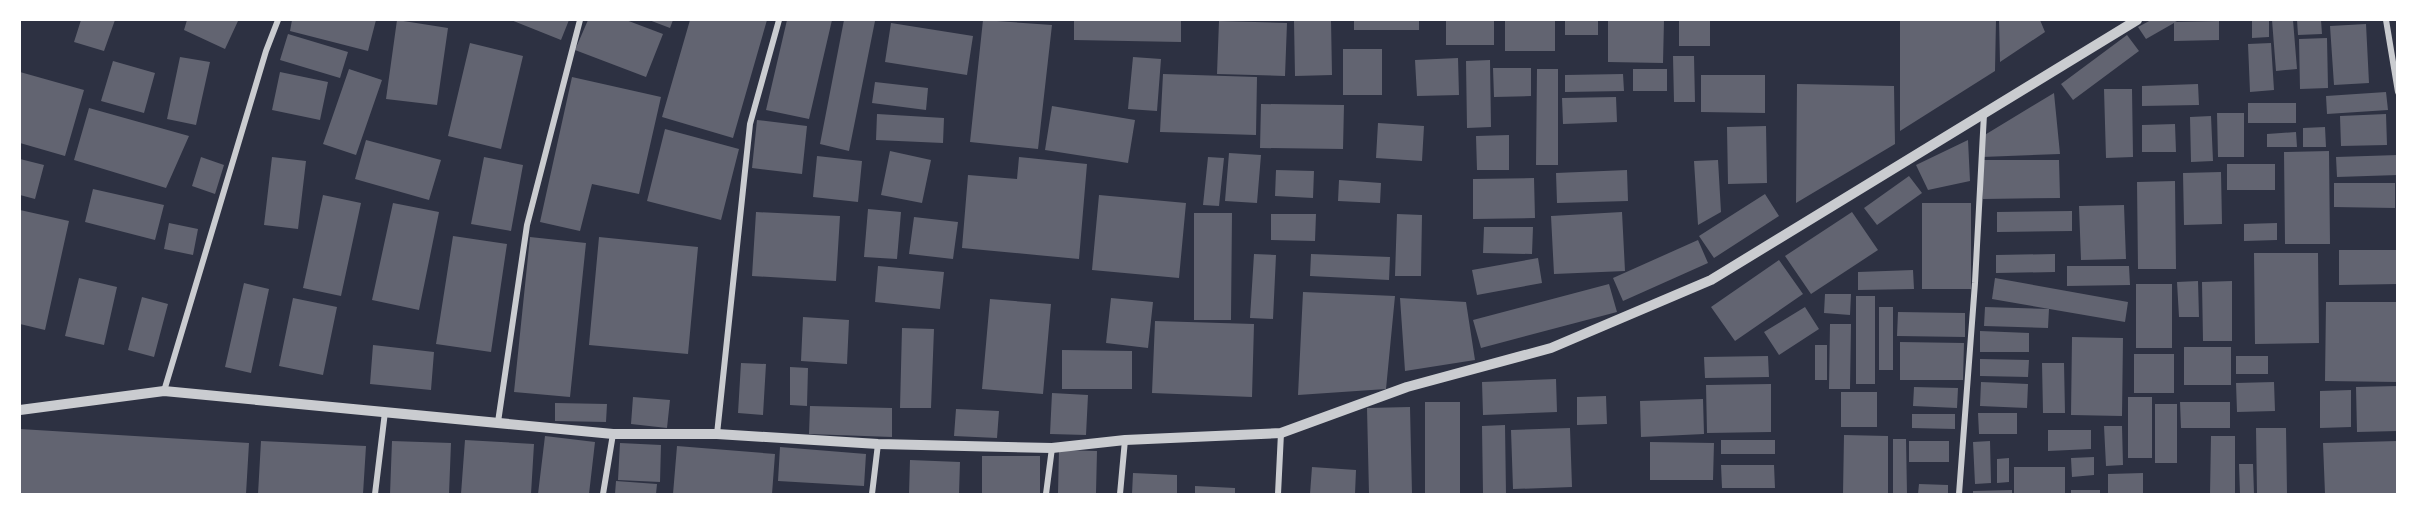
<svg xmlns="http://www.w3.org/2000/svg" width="2417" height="514" font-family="'Roboto Serif',serif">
<rect width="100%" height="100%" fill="#2d3142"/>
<path fill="#626471" d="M81,20H115L104,51L74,42Z
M187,20H232L238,21L225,49L184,30Z
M292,20H376L368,51L290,31Z
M397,20L448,28L437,105L386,99Z
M511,20H569L561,40Z
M588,20H626L663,34L646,77L575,50Z
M649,20H673L670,28Z
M690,20H767L733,138L662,117Z
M787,20H832L809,119L766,110Z
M844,20L875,21L849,151L820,144Z
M983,20L1052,25L1038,149L970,142Z
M1074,20H1181V42L1074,40Z
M1331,20L1332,75L1295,76L1294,21Z
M1354,20H1419V30H1354Z
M1446,20H1494V45H1446Z
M1505,20H1555V51H1505Z
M1565,20H1598V35H1565Z
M1608,20H1664L1663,63L1608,62Z
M1679,20H1710V46H1679Z
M1900,20H1996L1995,71L1900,131Z
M1999,20H2040L2045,32L2000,62Z
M2151,20H2179L2175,22L2219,21V40L2174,41V23L2146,39L2138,27Z
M2252,20H2269V37L2252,38Z
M2272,20H2293L2297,69L2276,71Z
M2297,20H2321L2322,34L2298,35Z
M1219,21L1287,23L1285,76L1217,74Z
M891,23L973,36L967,75L885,62Z
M2366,24L2369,83L2334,85L2330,26Z
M288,34L348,52L340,78L280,60Z
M2127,35L2139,51L2073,100L2061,84Z
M2327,38L2328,88L2300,89L2299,39Z
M470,43L523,56L501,149L448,136Z
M2271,43L2274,90L2250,92L2248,44Z
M1343,49H1382V95H1343Z
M1673,56H1694L1695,102H1674Z
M180,57L210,62L196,125L167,119Z
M1133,57L1161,59L1157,111L1128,109Z
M1458,58L1459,95L1417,96L1415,60Z
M1490,60L1491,127L1467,128L1466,61Z
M113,61L155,73L144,113L101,101Z
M1493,68H1531V96L1494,97Z
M349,69L382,80L356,155L323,144Z
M1537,69H1558V165H1536Z
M1633,69H1667V91H1633Z
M20,72L84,90L65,156L20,143Z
M280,72L328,82L320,120L272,110Z
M1163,74L1257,77L1256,135L1160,132Z
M1623,74L1624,91L1565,92V75Z
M1701,75H1765V113L1701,112Z
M572,77L661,97L639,194L592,184L580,231L540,222Z
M875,82L928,88L926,110L872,103Z
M1797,84L1894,86L1895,144L1796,203Z
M2198,84L2199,105L2142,106V86Z
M2104,89H2132L2133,157L2106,158Z
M2386,92L2388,110L2327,114L2326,96Z
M2054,93L2060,154L1982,157L1983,136Z
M1616,97L1617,122L1563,124L1562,98Z
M2248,103H2296V123H2248Z
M1261,104L1344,105L1343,149L1260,148Z
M1052,106L1135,120L1128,163L1045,150Z
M89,108L189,136L166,188L74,160Z
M2217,113H2244V157H2218Z
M877,114L944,118L943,143L876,140Z
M2386,114L2387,145L2341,146L2340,116Z
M2211,116L2213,161L2191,162L2190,117Z
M757,120L807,126L802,174L752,168Z
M1378,123L1424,126L1422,161L1376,158Z
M2175,124L2176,152H2142V125Z
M1766,126L1767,183L1728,184L1727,127Z
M2325,127L2326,147H2303V128Z
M665,129L739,149L721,220L647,201Z
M2296,132L2297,147H2267V134Z
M1509,135V170H1477L1476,136Z
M366,140L441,160L429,200L355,179Z
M1968,140L1970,181L1928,190L1916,165Z
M890,151L931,160L922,203L881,195Z
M2329,151L2330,244H2285L2284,152Z
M1229,153L1261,155L1257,203L1225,201Z
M2398,155V175L2337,177L2336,157Z
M817,156L862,161L858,202L813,197Z
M201,157L224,165L215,194L192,186Z
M272,157L306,161L298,229L264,225Z
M484,157L523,165L511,231L471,224Z
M1019,157L1087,164L1079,259L962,248L968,175L1017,179Z
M1208,157L1224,158L1219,206L1203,205Z
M20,159L44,165L35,199L20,195Z
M1718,160L1721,212L1698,225L1694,161Z
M1983,160H2059L2060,198L1983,199Z
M2227,164H2275V190H2227Z
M1276,170L1314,171L1313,198L1275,196Z
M1627,170L1628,201L1557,203L1556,173Z
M2221,172L2222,224L2184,225L2183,173Z
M1909,176L1922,193L1877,225L1864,208Z
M1534,178L1535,218L1473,219V179Z
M1339,180L1381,183L1380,203L1338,201Z
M2175,181L2176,269H2138L2137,182Z
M2334,183H2395V208L2334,207Z
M93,189L164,205L155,240L85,222Z
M1765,194L1779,216L1714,258L1699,236Z
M323,195L361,203L341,296L303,288Z
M1099,195L1186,203L1179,278L1092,270Z
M393,203L439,212L419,310L372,300Z
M1922,203H1971V289H1922Z
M2124,205L2126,259L2081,260L2079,206Z
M868,209L901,212L897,259L864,257Z
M20,210L69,221L45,330L20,324Z
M2072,211V231L1997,232V212Z
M756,212L840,216L836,281L752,276Z
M1622,212L1625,271L1554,274L1551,216Z
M1852,212L1878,250L1811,294L1785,256Z
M1194,213H1232L1231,320H1194Z
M1271,214H1316L1315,241L1271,240Z
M1397,214L1422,215L1421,276H1395Z
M914,217L958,222L953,259L909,254Z
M169,223L198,229L193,255L164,249Z
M2277,223V240L2244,241V224Z
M1484,227H1533L1532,254L1483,253Z
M453,236L507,244L491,352L436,344Z
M530,237L586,243L570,397L514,392Z
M599,237L698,247L688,354L589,345Z
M1698,240L1708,263L1623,301L1613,278Z
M2339,250H2398V284L2339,285Z
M2254,253H2318L2319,343L2255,344Z
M1254,254L1276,255L1273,319L1250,318Z
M1311,254L1390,257L1389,280L1310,276Z
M2055,254V272L1996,273V255Z
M1538,258L1542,283L1477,295L1472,270Z
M1779,260L1803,294L1735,341L1711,307Z
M878,266L944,272L940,309L875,302Z
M2067,266H2129L2130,285L2067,286Z
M1913,270L1914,289L1858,290V272Z
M79,278L117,287L104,345L65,336Z
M1995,278L2128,302L2125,322L1992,299Z
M2198,281L2199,317H2179L2177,282Z
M2232,281V341H2203L2202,282Z
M244,283L269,289L251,373L225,367Z
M1609,284L1617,312L1481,348L1473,320Z
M2136,284H2172V348H2136Z
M1303,292L1395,296L1386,389L1298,395Z
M1825,294H1851L1850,315L1824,313Z
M1856,296H1875V384H1856Z
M142,297L168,304L154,357L128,350Z
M293,298L337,307L323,375L279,366Z
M1111,298L1153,302L1148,348L1106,343Z
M1400,298L1466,302L1475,360L1405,371Z
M990,299L1051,304L1043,394L982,389Z
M2326,302H2398V382L2325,381Z
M1805,307L1819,329L1779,355L1764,332Z
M1879,307H1893V370H1879Z
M1985,307L2049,309L2048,328L1984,326Z
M1898,312L1965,313V337L1897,336Z
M803,317L849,320L847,364L801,361Z
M1155,321L1254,324L1252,397L1152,393Z
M1830,324H1851L1850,389H1829Z
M902,328L934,329L931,408H900Z
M1980,331L2029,333V352H1980Z
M2072,337L2123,338L2122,416L2071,415Z
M1900,342L1964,343L1963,380H1900Z
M373,345L434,352L431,390L370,384Z
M1815,345H1827V380H1815Z
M2184,347H2231V385H2184Z
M1062,350L1132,351V389H1062Z
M2134,354H2174V393H2134Z
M1768,356L1769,377L1705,378L1704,357Z
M2236,356H2268V374H2236Z
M1980,359L2029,360L2028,377L1980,376Z
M741,363L766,364L763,415L738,413Z
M2042,363H2064L2065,413H2043Z
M790,367L808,368L807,406L790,405Z
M1556,379L1557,412L1483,415L1482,382Z
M1981,382L2028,384L2027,408L1980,406Z
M2274,382L2275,411L2237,412L2236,383Z
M1771,384V432L1707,433L1706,385Z
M2398,386V431L2357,432L2356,387Z
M1914,387L1958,388L1957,408L1913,406Z
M2351,390V427L2320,428V391Z
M1841,392H1877V427H1841Z
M1052,393L1088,395L1086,435L1050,434Z
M1606,396L1607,424L1577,425V397Z
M633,397L670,400L667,428L631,424Z
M2128,397H2152V458H2128Z
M1703,399L1704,434L1641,437L1640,401Z
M1425,402H1460V494H1425Z
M2180,402H2230V428H2181Z
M555,403L607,404L606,422L555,421Z
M2155,404H2177V463H2155Z
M810,406L892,408V437L809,434Z
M1410,407L1412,494H1369L1367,408Z
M956,409L999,411L997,438L954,436Z
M1978,413H2017V434H1979Z
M1912,414H1955V429L1912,428Z
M1505,425L1506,494H1483L1482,426Z
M2104,426H2122L2123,465L2106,466Z
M1570,428L1572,487L1513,489L1511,430Z
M2256,428H2286L2287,494H2257Z
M20,429L249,443L246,494H20Z
M2048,430H2091V449L2048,451Z
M1844,435L1888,436V494H1843Z
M545,436L595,442L589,494H538Z
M2211,436H2235V494H2210Z
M1893,439H1906L1907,494H1893Z
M465,440L534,444L531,494H461Z
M1721,440H1775V454H1721Z
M261,441L366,446L363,494H258Z
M392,441L451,443L449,494H390Z
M1909,441H1949V462H1909Z
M1990,441L1991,483L1975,484L1973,442Z
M2398,441V494H2325L2323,443Z
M1650,442L1714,443L1713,480H1650Z
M620,443L661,445L660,482L618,480Z
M677,446L775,454L772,494H673Z
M780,447L866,454L864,486L778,481Z
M1059,450L1097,451L1096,493H1058Z
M982,456H1040V494H982Z
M2094,457V475L2072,477L2071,458Z
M2009,458V482L1997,483V459Z
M910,460L960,462L959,494H909Z
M2239,464H2253L2254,494H2240Z
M1721,465H1774L1775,488H1722Z
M1312,467L1356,470L1355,494H1310Z
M2014,467H2065V494H2014Z
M1133,473L1177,475V494H1132Z
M2143,473V494H2108V474Z
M616,481L657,484L656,494H615Z
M1919,484L1948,485V494H1918Z
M1195,486L1235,488V494H1195Z
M2012,490V494H1973V491Z
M2071,490H2100V494H2071Z"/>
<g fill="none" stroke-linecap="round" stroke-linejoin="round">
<path stroke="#caccd0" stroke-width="6" d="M2386,20L2398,92
M164,391L266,51L278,20
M498,422L527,225L580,20
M717,434L750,124L779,20
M375,494L385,412
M603,494L613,434
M872,494L878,444
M1046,494L1052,448
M1120,494L1125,440
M1278,494L1281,433
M1959,494L1975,283L1984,114"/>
<path stroke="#caccd0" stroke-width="10" d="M20,410L164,391L613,434H717L878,444L1052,448L1125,440L1281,433L1407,387L1551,348L1711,280L2137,20"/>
</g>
<rect width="2417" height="514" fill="none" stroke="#ffffff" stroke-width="42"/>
</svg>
